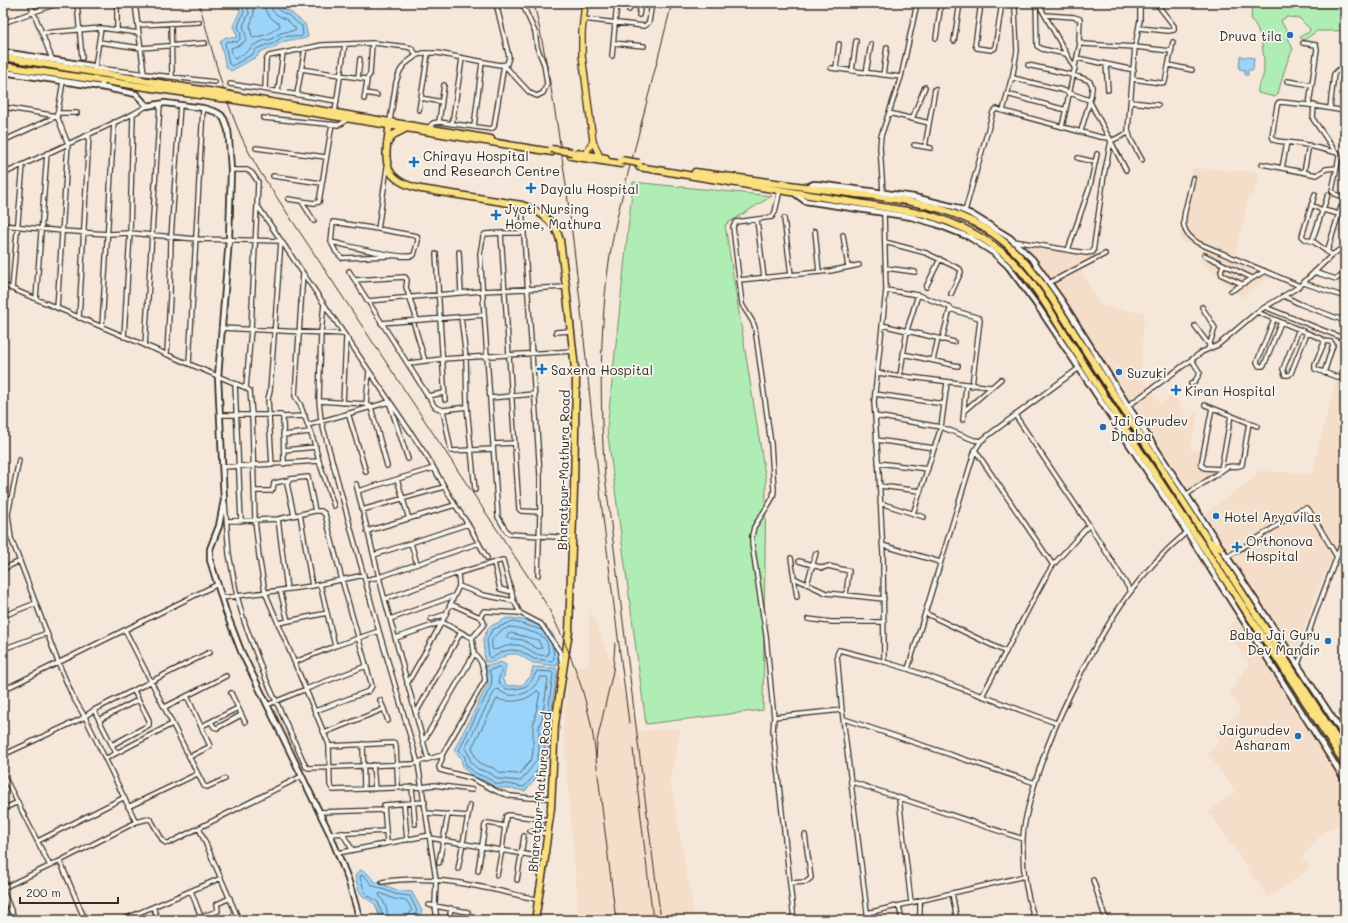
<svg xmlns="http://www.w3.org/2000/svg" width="1348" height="923" font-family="Mali,sans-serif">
<rect width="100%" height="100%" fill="#f5e8da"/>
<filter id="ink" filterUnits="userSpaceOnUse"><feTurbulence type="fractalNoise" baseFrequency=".025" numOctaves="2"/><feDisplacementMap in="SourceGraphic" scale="8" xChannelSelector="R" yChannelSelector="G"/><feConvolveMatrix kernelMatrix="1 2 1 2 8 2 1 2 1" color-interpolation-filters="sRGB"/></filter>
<g filter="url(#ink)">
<path fill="#f4dec9" d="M1192,168L1260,172L1253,197L1249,196L1234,260L1275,276L1241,297L1200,262L1204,248L1179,241Z
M1024,244L1096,255L1098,258L1080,268L1100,305L1144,313L1141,375L1160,403L1173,395L1189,418L1199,411L1190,449L1202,451L1199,468L1218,472L1192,494L1054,282L1023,247Z
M1335,381L1345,384V514L1335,552L1316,593L1296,655L1240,572L1205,513L1251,480L1258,471L1312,473Z
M589,606L639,731L681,728L670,779L695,920H579L563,727L568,671L589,663Z
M1236,620L1301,713L1345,783V820L1322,834L1302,858L1310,868L1268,898L1209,812L1235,792L1208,753L1220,742L1216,732L1240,711L1229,692L1248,664L1225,628Z"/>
<path fill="#b0edb4" stroke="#768c69" d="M1252,3H1345V26L1343,29L1337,31H1317L1304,40L1300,38L1301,36L1309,32L1310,29L1299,18L1287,17L1281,20L1283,25L1287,30L1289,40L1293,49C1286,63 1282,78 1278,94L1275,97L1258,93C1257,84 1261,84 1263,76C1266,64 1262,27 1251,20Z
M633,182L772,196L725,225L766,481L763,710L646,724L607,429Z"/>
<path fill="#9ad4fa" stroke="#7490a2" d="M238,3H278L282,8L289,11L305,24L308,37C297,42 295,38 286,41C281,42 276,46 272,49H267L258,53V56L231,71L226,67L220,41L226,37L237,38V35L233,26L240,11Z
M1240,56L1254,58L1253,70H1248V75H1245V70L1239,69Z
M507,618C516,618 540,623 547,628C558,636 560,654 557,666L533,663L518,654H509L493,662H485L483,639L489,627Z
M501,662L506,665L504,677L502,679L507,686L522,685L531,676L533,667L556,668L557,672L550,722C547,731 548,741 548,750C548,766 535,780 525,791L507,788H496L486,781L473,777L463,767L461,758L454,750L488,684C488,677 485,672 486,665H492Z
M360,870L367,873L374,881L397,890L412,892L422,911L420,915L415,920H379V915L375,904L364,897L359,891L355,876Z"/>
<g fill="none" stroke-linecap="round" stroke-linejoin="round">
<path stroke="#616e76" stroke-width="1" d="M242,3L244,12L238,26L241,34L240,39L237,42L227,41L225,43L229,64L232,66L253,54L256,49L266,45H271L282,37L292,36L300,37L303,35L302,26C297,23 293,19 289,16C283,12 276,11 275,3
M247,3L249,13L243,26C249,42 246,43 231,48L233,57L235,59L248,51L254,45L265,40H270L281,33L296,30L295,28C292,25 289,21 285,19C277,15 271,13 270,3
M253,3L254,14L250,26L252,37L254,38L268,34L280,26V24C271,19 264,13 264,3
M509,627C516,627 522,629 528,631C542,635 550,638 548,655C535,658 530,647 518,645C507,644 502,649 493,650C488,636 498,633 509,627Z
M542,630L515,622L508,623L492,630L487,640L489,657L492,658L502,652L510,650L520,651L534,659L552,661L554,659L553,647
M511,633L538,640L542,648L538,649L523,640L507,638V636Z
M499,667L502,669L498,681C503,688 505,690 514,689C529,688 530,683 537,671L552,672L553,674L547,721C543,731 545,741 544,752C543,764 533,778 524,787L507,784H497L487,778L475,773L466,765L465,757L459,750L491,686L492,678L489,671Z
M541,677H547L548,679L542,719L539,726V751L537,760L521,781L498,779L490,773L478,769L471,763L469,755L465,748L495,690L498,689C504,696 516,697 525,693C531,691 538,682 541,677Z
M537,691L540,693L533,726V751L532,758L520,774L500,773L493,768L481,764L476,759L472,747L497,699C500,699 503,701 506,701C519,702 528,699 537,691Z
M383,920L382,914L378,902L366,894L360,878L361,875L365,876L372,885L395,894L410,896L417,911L413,917V920
M388,920C388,911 385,902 379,895L380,893L394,899L407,901L412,910L408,916V920"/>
<defs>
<path id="minor" d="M30,3L52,59
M77,3L82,58
M96,3V5
M135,3L144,73
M981,3L975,45L977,48L991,50L995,48L1002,3
M1006,3L1012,4L1015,9L1017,51L1012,79
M1036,3L1037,46L1042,49L1066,54
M1038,3L1075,69
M1140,3V20L1135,47L1128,130L1131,140L1142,160
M868,4V3
M629,10L630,3
M639,15L641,3
M1045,15L1074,17L1080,19L1079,41L1083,44L1135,47L1171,51
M583,19L644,26L646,25L649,22L652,3
M3,23L59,3
M171,23L172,76
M138,25L199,22
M1139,28L1168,31L1174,30V26L1156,3
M117,30V3
M42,33L101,28
M936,38L941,3
M954,41L960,3
M99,42L141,48L205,43
M613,43L644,46
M1303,43L1316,45L1317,49L1309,105
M612,56L617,3
M1077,58L1134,70
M1106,64L1108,90
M504,65L530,93L537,96L543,93L547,84L544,64L537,47L535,32L522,3
M1028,65C1040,68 1080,75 1089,81C1091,82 1091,84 1092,86C1093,97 1083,120 1081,132
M1169,65L1192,70
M95,67L101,28L139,33
M96,68L215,82
M831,68L901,77
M836,68L839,44
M301,69L366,79L367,81L364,99
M852,71L856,41
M866,73L871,44
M883,75L887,47
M358,77L360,59
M1133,79L1161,83L1165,82L1173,42
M366,80L370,74L372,43
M1287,81L1312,85
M63,82L57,116L68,144L133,114L147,106
M230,84L337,101
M265,89L266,60L269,56L322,45L374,43L407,47L411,48L417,55
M278,91L283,53
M365,93L377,95
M297,94L305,48
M1007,94L1066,110
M421,98L442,102
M1131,102L1158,105
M1314,105L1313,119L1335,151
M3,107L57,116L3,141
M1330,108L1334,74L1338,70L1345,71
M419,110L428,53
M1003,111L1011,80L1013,78L1062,90L1089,100L1126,170
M1345,111L1309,105L1280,102L1278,103L1277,106L1272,136L1274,140L1277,141L1302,144L1338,153L1339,157L1332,191L1335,194L1345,198
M335,112L345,44
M57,113H77
M889,113L929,123
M263,118L338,125L343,123L347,119
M912,119L925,87
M390,121L396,82L400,71L405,64L417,55L424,53H437L500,65L507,64L509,57L496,3
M439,122L444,85
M452,124L462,59
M474,127L482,62
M1062,127L1080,43
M428,128L433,123L439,122L491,129L494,127L504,65
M914,145L931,148
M925,147L935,89
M256,148L326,157
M1078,158L1095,162
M1262,164L1317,175L1326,169L1337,168
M1282,168L1287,142
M231,170H247L252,173L258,182L257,205L428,458L455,505L468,524L487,558
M1304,172L1309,145
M3,174L68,144L57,308
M273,176L321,183
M1193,178C1191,187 1189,195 1187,203C1182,221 1180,232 1198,243L1300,286
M780,190L775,212L772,217L736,222L733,227L742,304C746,313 753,319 755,328L771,444L774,490L773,497L769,504L754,527L752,536V544L766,635L772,699L774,717L773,731L794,920
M883,192L880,147L881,136L901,77L917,3
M1315,194L1302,236L1305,239L1314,242L1332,255
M288,199L314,203L319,202L332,124
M302,202L314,221
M522,205L540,475V512L538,575
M1311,205L1320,209L1322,212L1312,241
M1323,210L1339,214
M965,211L993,112L996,109L1100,137L1110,138
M1322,212L1328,195
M884,213L886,290L874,402L879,473L883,555L884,662
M784,218L791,275
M757,220L764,278
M3,225L62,231L108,234L130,233L196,239L281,241L270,391L268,399L272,465
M378,229L417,236L418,241L414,255C403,261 347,245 331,242L333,222L378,229L387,168
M815,231L819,272
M501,233L485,234L483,237L480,254L498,517L507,532L510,534L572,538
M523,233H501L519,509L521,511L540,512
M843,235L848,267
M1014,241L1086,253L1093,252L1104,175L1111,141L1128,133
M331,242L336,252L342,258L391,256
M885,242L926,253L960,269L961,272L951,294
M1068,250L1090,186L1097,154
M459,252L461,293
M1327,252L1341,207
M436,254L445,400
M1204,255L1252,278
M1223,265L1221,271L1222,275L1242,284
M886,268L915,272
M349,271L435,407L443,410L467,407
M1314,272L1336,279L1341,276L1345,267
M303,273L295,396L300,404L314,442L319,461L334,506
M355,280L405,277L407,280L406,287L417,320
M739,280L830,271L859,265
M1049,283L1105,254
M1304,283L1345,297
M3,285L246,388L250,391L252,415L255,520L259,556L265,592L324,733
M926,287L940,259
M12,289L23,165
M886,290L918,295L950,307V309L942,340
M1231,291L1265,271
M1284,296L1300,304L1345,321
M36,299L47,153
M367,301L482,291L566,287
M1202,307L1215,328L1208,349
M1265,307L1345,339
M950,309L979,318L980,320L972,386
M1257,312L1322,339L1324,341V343L1315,364V369L1345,380
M461,317L466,358L467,407L475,490
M79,318L89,135
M1274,319L1257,362L1259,366H1263L1265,363L1281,322
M413,321L425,361
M381,323L484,315
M882,325L954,342
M1195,326L1210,346
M102,327L114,122
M221,328L344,334
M1299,329L1283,369L1285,375H1289L1291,373L1307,333
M556,332L571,331
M124,337L130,233L133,114
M1324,341L1331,342L1333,345L1324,373
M145,346L160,104
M167,354L170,296L171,238L180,105
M903,354L958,366
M933,360L938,339
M409,363L442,359L574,351
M189,364L203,108
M877,373L991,387
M900,376L907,330L918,295
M235,384L241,521
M1191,384L1195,381L1200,373L1192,360
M246,388L251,329L257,205
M875,394L944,404
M427,396L444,393
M490,398L534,394
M319,401L321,333L324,304
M343,403L346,338
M366,404L369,371
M1205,405L1257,426
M1128,406L1202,352L1218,345L1257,312L1300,286L1332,255L1345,246
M1212,408L1201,465L1205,468L1221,469
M443,410L451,451L493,449
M964,411L1001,379
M348,413L366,472
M221,415H281L283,417L284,464
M1015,415L1089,525L1130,590
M875,416L941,427L974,440L981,441
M283,417L305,416
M963,420L966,385
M308,425L389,402L408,459
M283,435L310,432
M876,440L934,448
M493,444L514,443
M284,450L316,447
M975,450L1053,565
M19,460L8,514L11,538L58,662L73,697L85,717L136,822
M878,463L928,469
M387,466L371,407L366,404L319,401L321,420L379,631L418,763L436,880L435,905L437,920
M223,467L319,461
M1221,469L1231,415
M397,479L409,519
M356,484L383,593L428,759
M880,486L920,491
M255,491H271L273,489L274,483L289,480
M358,491L434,468
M1186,495L1227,467C1232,465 1237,468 1242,465L1249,423
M225,503L229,554L237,596L245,624L265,677L306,767L309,768L412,764L442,755L485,680C484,672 481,658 474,654
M880,503L924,517
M362,510L444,487
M300,514L312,586
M913,514L941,427L947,383
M294,515L287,484L290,479L308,477L315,511
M278,519L287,589
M227,521L278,519L315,511H321L325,514L342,580L372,686L369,691L315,711
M367,531L455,505
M3,537L10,534
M411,543L417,564
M882,545L940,562
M374,555L468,524
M1227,557L1258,538L1300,510L1306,508L1309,510L1337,557
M791,558L797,597
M799,561L823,568L828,566L849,571L846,595
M494,563L500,589L512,592
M3,569L20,561
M794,578L826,593L884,599
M365,580L379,577L479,543
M320,584L335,646
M807,584L816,553
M459,586L483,595L514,601
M280,590L288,621
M222,598L312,586L364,575
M385,599L458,573L503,560L514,601L520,613
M925,613L1006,652
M3,616L36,603
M480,617L484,611L520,613L541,624L560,652L562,666
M390,619L454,596
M431,619L446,614
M808,619L831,622H884
M279,623L327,613
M125,630L204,786L207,787L225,779
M396,638L442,622L470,637H473L484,624L483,620L480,617L451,604
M3,649L47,633
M295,662L335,646L379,631
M1298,665L1314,617L1345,535
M908,669L975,450L981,441L994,431L1079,368
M407,684L442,622L459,586L458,573
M3,690L218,584
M231,693L245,722
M187,696L210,746L209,747L189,757
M982,696L1045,578L1053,565L1089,525
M380,700L384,709
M267,705L306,689L366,666
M165,707L226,676
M94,710L116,753
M416,713L461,632
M774,717L842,710
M844,719L1035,783
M99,720L138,700
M211,722L214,727L217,728L241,715
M202,726L238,708
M423,742L473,656L474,652L472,638
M363,744L364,789
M112,745L149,725V720L134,691
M329,746L328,742L324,733L384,709L388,721
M3,755L81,719L94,710L210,652
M442,755V759L439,767L440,770L471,778L498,792L511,796L530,798H552
M105,759L172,724
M373,765L375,789
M3,774L50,866
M852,782L1023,839
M412,787L415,824
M398,788L396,746L395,743L329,746L330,785L333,790L422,787L434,785L472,790
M899,798L911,903
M404,804L407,840
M128,807L197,774
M3,809L18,802
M319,812L384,810
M426,813L468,816
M199,828L239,920
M530,831L548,834
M342,833L352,849
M330,834L386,831
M430,838L542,857
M38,841L123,798
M387,843L384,805L425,802
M338,853L430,835
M60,861L85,920
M439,863L448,814
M458,869L470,805
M478,871L485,825L488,823L504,826
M497,875L502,850L506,816L508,815L550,820
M517,880L524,836
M1093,880L1106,920
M382,882C433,873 485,888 535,899
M790,883L806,882L811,878L805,835
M3,888L60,861L136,822L148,819L151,820L163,841L166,843H169L302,776
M3,891L15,920
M191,891L201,917
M952,893L957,920
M429,905L468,912
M899,906L902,920
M153,907L158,920
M867,913L1025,876
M503,919L506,920
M122,920L221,878
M191,920L218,911L217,904L230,898
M449,920L451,908
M868,920L842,710L837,655L839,650L878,660L908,669L1056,723
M918,920L920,913V900
M1035,920C1026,895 1022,866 1023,839C1023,821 1030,803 1034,786C1046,745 1063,707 1083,669C1112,615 1139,572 1187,532"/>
<path id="tertiary" d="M3,52L92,66L96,68L99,74
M3,72L101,87L102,84
M101,87L136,94L147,106L165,103L203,108L216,112L221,115L224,119L228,130L229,139L231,170L229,239L218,377L224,500L219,526L210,549V560L226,612L241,651L330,834L348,879L360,920
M807,187L814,184L825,185L914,197L955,207L971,214L1010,238L1033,260L1062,301L1128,406L1345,737
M793,192L805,201L911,217L936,224L969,237L994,253L1008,266L1039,308L1079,368L1187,532L1345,780
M1340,730L1345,725"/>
<path id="primary" d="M585,3L582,32V55L593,141L600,157
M585,154L593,141"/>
<path id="trunk" d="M3,57L220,93
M3,66L220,98
M230,95L491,139
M229,99L552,152
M390,121C386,157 377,179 421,189L522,205C540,211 555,221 560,240L566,287L576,378L574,490L569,631L555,724L551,808L545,852V858L535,920
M387,144L393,135L405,129
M577,153L606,158
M571,156L621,164
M639,167L925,214C957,223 986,237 1011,260C1033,281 1049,309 1065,335C1086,368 1108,402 1130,436C1201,545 1276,653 1345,764
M695,172C747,179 798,186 849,193C895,199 943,203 984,228C1012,244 1031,268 1049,294L1345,752
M1211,542L1220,547"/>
</defs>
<use href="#minor" stroke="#3b2a1e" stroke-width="6"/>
<use href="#tertiary" stroke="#3b2a1e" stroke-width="8"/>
<use href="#primary" stroke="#3b2a1e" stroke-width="8"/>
<use href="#trunk" stroke="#3b2a1e" stroke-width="9"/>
<use href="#minor" stroke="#f6f6f2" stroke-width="3.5"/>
<use href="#tertiary" stroke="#f6f6f2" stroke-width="4.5"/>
<use href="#primary" stroke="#fbe080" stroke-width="5.5"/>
<use href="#trunk" stroke="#fbe080" stroke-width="6"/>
<path stroke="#3b2a1e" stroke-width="1" d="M199,3C211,45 221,88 238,129C244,144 252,158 260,172L545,602C571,650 591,704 596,759
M534,3C566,145 579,292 594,437C604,533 617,628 629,723
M615,643L613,671L597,741L596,759L616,920
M633,749L653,920
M661,920L645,799L605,476C599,398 599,309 614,232C620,202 628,173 636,144C648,97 660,50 672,3"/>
<defs>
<path id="trunk-bridge" d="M220,93L230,95
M220,98L229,99
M551,149L572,152
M621,160L639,163"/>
</defs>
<use href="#trunk-bridge" stroke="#3b2a1e" stroke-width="9" stroke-linecap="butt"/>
<use href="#trunk-bridge" stroke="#fbe080" stroke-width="6"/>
</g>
</g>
<g fill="#1f6fb2" stroke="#f6f6f2" stroke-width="1.5">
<circle cx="1290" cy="35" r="4"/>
<path d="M412 156h4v4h4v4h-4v4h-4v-4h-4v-4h4z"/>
<path d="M529 182h4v4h4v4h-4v4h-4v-4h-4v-4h4z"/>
<path d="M494 209h4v4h4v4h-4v4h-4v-4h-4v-4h4z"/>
<path d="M540 363h4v4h4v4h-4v4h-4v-4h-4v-4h4z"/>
<circle cx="1119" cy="372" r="4"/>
<path d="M1174 384h4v4h4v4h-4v4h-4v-4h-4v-4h4z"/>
<circle cx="1103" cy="427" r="4"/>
<circle cx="1216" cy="516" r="4"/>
<path d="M1235 541h4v4h4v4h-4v4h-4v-4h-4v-4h4z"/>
<circle cx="1328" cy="641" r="4"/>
<circle cx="1298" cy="736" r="4"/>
</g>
<g text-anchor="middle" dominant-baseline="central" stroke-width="3.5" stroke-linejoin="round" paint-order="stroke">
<g font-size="13" fill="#3b2a1e" stroke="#f6f6f2" text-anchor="start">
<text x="1282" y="35" text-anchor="end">Druva tila</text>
<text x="423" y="155">Chirayu Hospital<tspan x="423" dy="15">and Research Centre</tspan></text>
<text x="540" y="188">Dayalu Hospital</text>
<text x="505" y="208">Jyoti Nursing<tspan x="505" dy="15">Home, Mathura</tspan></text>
<text x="551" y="369">Saxena Hospital</text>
<text x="1127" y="372">Suzuki</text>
<text x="1185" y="390">Kiran Hospital</text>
<text x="1111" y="420">Jai Gurudev<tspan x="1111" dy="15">Dhaba</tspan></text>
<text x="1224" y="516">Hotel Aryavilas</text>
<text x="1246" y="540">Orthonova<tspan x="1246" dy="15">Hospital</tspan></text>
<text x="1320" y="634" text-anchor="end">Baba Jai Guru<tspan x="1320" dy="15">Dev Mandir</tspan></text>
<text x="1290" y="729" text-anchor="end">Jaigurudev<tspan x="1290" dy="15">Asharam</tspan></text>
</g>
<g font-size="13" fill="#3b2a1e" stroke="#f6f6f2">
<text transform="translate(563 470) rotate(-89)">Bharatpur-Mathura Road</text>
<text transform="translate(539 792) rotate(-85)">Bharatpur-Mathura Road</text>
</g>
</g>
<rect width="1348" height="923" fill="none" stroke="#f6f6f2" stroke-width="16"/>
<rect x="8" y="8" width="1332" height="907" fill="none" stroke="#3b2a1e" stroke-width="1.5" filter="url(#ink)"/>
<path d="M20 897v6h98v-6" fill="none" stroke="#3b2a1e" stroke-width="2"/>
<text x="26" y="897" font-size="12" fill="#3b2a1e" stroke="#f6f6f2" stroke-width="3" paint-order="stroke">200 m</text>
</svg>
